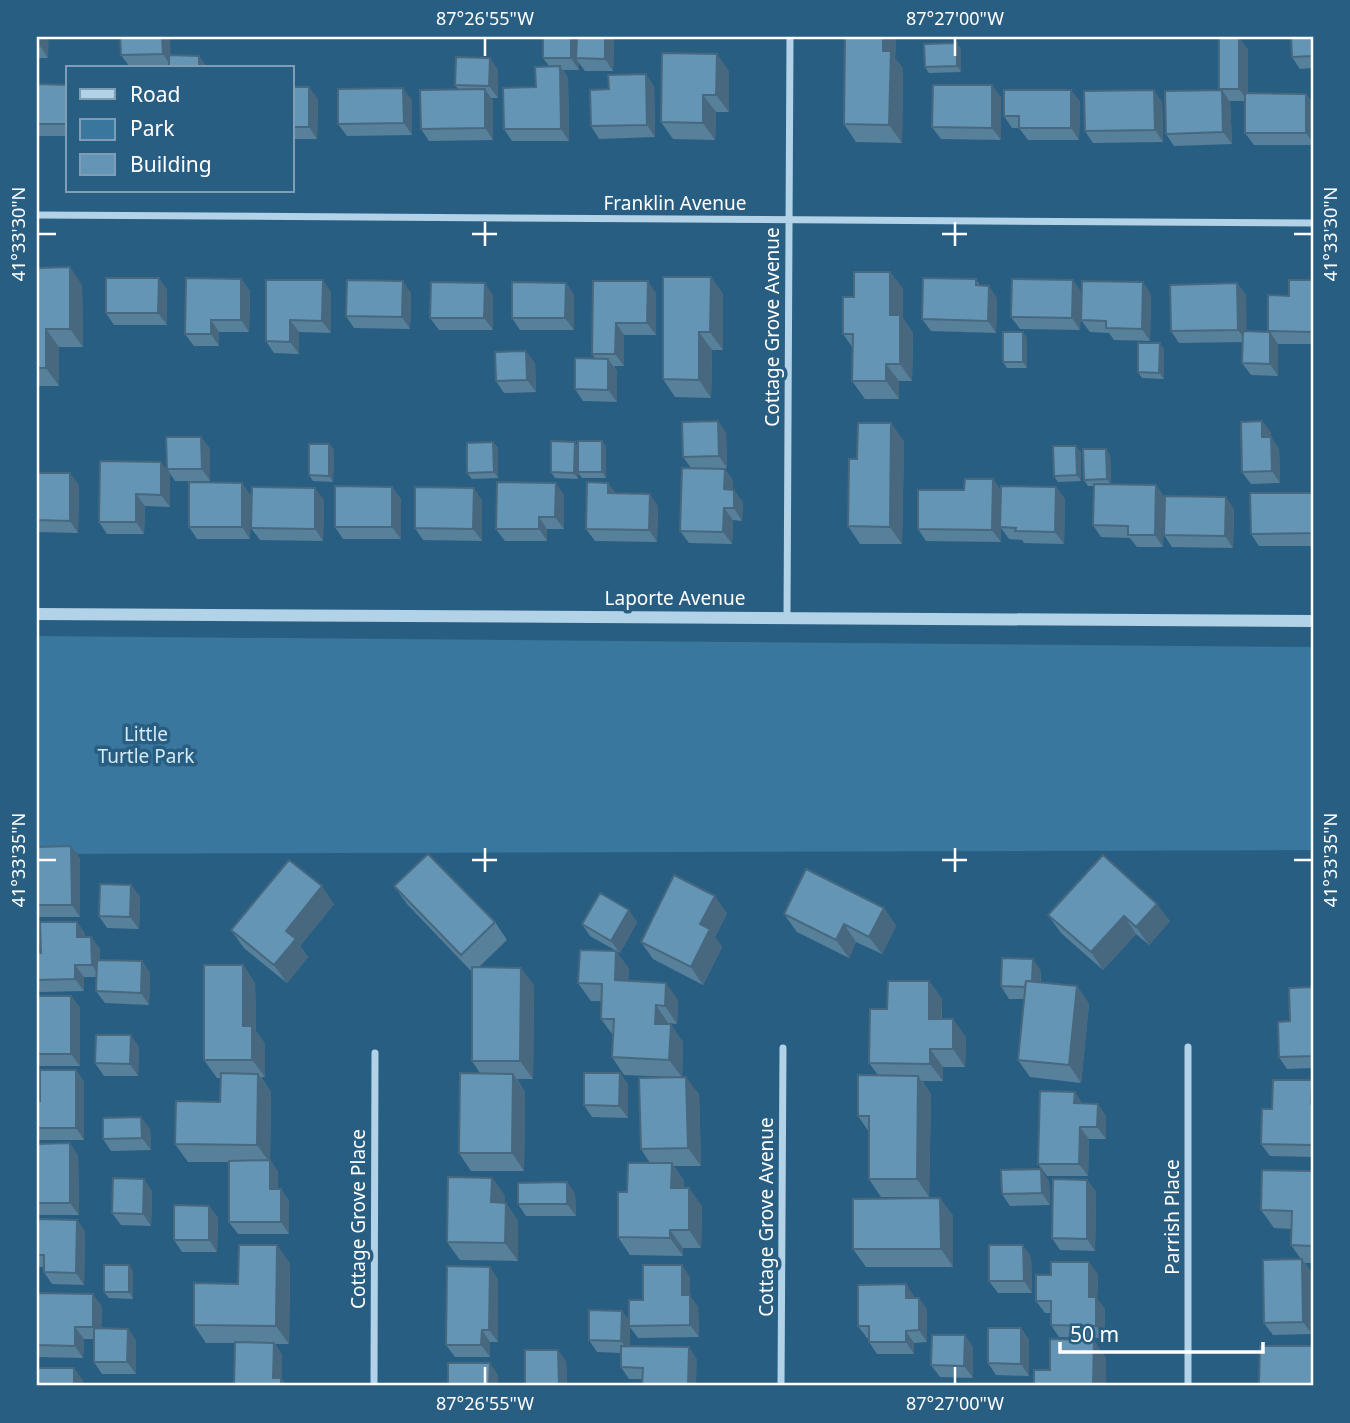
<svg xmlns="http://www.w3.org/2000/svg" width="1350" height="1423" font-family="'Noto Sans',sans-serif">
<rect width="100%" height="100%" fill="#295e83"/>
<path fill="#39779e" d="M37,636L1313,647V850L37,854Z"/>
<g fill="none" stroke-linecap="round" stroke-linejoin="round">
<path stroke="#b2d2e7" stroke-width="7" d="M37,215L1313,223
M787,617L790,37
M1188,1047V1386
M374,1386L375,1053
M781,1386L783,1048"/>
<path stroke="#b2d2e7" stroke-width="12" d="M37,614L1313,621"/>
</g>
<path fill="#57809b" d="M37,37L48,58H37Z
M120,37L171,55L208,68L169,66L130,67L121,55Z
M543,37H612L614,40L613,71H585L579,63V70H563L568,78L569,141H512L504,129L536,87L549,66L543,58Z
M845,37H893L896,41L895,58L903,69L902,143L856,142L844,124Z
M1313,37V68L1300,69L1292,57Z
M1239,38L1248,50V93L1306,94L1313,104V145H1254L1245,133V101H1230L1232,144L1174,146L1166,134L1220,90Z
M961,49V72L929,73L925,67Z
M498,70V98H491L493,101V140L429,141L421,129L458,89L455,85Z
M729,71V112H716L715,140L673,139L661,122Z
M37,84L68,85V136H37Z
M654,86L655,137L599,139L591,126Z
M292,87L318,99L317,139H292Z
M1071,90L1080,102L1079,140H1028L1019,128H1012L1004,116Z
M1001,97V140L941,139L932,127Z
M412,100V135L347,136L338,124Z
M1162,102L1163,142L1093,143L1085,131Z
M37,268L82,285L83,347H59V386H37Z
M890,272L903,289V318L913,333L912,381H899V399H865L852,381L853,348L843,334L854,297Z
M711,277L723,294V350H712L711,398L675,397L663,379Z
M159,278L167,290V325H114L106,313Z
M241,279L250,291L249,332H219V346H194L185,334Z
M976,279L980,286L997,298L996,333L931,331L922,319Z
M266,280L331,292V333L299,332V354L274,353L266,341Z
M1073,280L1081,292L1080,330L1020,329L1011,317Z
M1313,280V344H1278V376L1251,375L1242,363L1243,342L1179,343L1171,331L1237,283L1246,295V332H1268L1289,296Z
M593,281L656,293V335H624V366H614L617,371V402L583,401L575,389L595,359L592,354Z
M566,283L574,295V330H520L512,318Z
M411,293L410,329L354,328L346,316Z
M1151,294L1150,341L1114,340L1109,333L1090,332L1081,320Z
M493,295V330H439L430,318Z
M1027,338V368H1007L1003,362Z
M1164,349V379L1142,378L1138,372Z
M535,363L536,392L504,393L496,381Z
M718,421L726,433L727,468L700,469H725L733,481V490L743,502L742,521L733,520L732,544L689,543L680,531L691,468L683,457Z
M1262,421L1271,433V437L1279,449L1280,483L1251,484L1242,472Z
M201,437L210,449V481H175L167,469Z
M602,441L606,447V478H582L578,473V479L555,478L551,472L575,442L578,447Z
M904,441L902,544H860L848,526L857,459Z
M493,442L498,448V478L472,479L467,473Z
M329,444L334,450L333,482L313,481L309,475Z
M1081,452V481L1058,482L1054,476Z
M1110,455L1111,484L1156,485L1164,497L1163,547H1137L1130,538L1101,537L1093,525L1094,486H1088L1084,480Z
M100,461L170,474V507L145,506L144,534H107L99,522Z
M37,473L79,485L78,533L37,532Z
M993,479L1001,491L1056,487L1065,499L1064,544L1024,543L1022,540L1009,539L1001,528V542L926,541L918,529L964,490Z
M392,487L401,499V539H343L335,527Z
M615,493L658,506L657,542L595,541L586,529Z
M1313,493V546H1259L1251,534Z
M251,495L250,539H197L189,527Z
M564,495V529H547V541H505L496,529Z
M324,500L323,541L260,540L251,528Z
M482,500V541L423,540L415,528Z
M1234,509L1233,548L1172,547L1164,535Z
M37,847L80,858V917H39L37,914Z
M1103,855L1170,921L1149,945L1136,934L1103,970L1061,933L1048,915Z
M131,885L140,897L139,929L107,928L99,916Z
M394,886L495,922L507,940L479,967L534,985L533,1079H517L525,1092L524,1171H471L459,1153L480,1073L472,1061V972L407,904Z
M334,904L300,946L308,957L287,983L244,948L231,930Z
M884,908L896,926L882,954L856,942L849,958L797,932L784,914Z
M727,913L715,937L722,947L703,985L653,959L641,942Z
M77,922L85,934V937H91L100,949V960L142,961L150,973L149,1005L105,1003L96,991L97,977H84V991L40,992L37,988V953H41Z
M637,922L620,953L590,936L582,924Z
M616,951L629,969L628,981L678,1000L677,1024L668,1023V1024L683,1042L682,1077L699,1094L701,1166H674L684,1181V1188L702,1206L701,1248H683V1256L630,1255L618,1237L627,1192L650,1163L641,1149L674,1077L624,1075L612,1057L613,1035L601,1019L602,1001H591L578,983Z
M243,965L255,983L256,1031L265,1044V1077H261L271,1092L270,1160L278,1172V1189H281L289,1201V1234H238L229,1222V1162H188L175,1144L220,1102L221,1078H217L204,1060Z
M1041,971V982L1077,986L1089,1004L1081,1083L1030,1077L1018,1060L1024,999H1009L1001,986Z
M929,981L942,999V1019L966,1037L965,1067H943V1081H922L931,1094L929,1197H881L869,1179V1132L858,1116L878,1075L869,1063L887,1009Z
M1313,987V1068L1287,1069L1279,1057Z
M37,996H71L80,1008V1066H39L37,1063Z
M139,1047L138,1076H104L95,1063Z
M76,1070L84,1082V1140H39L37,1137V1101H40Z
M620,1073L628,1085V1118L592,1117L584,1105Z
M1312,1080L1313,1083V1157L1270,1156L1261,1144L1272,1109Z
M1082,1103L1106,1116V1139H1089L1088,1176H1047L1038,1164Z
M150,1129L151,1150L111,1151L103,1139Z
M37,1144L78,1155L79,1215H38L37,1214Z
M1313,1171V1263H1305L1311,1272L1312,1334L1273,1335L1264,1323L1301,1259L1291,1245V1229L1274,1228L1261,1210Z
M492,1178L505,1196L504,1203H506L518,1221V1261L460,1260L447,1242Z
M1087,1180L1096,1192L1095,1251L1060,1250L1052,1238Z
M1049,1181L1050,1205L1010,1206L1002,1194Z
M567,1182L575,1194L576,1216H526L518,1204Z
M152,1191L151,1226L121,1225L112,1213Z
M940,1198L953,1216V1267H866L853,1249Z
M209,1206L218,1218L217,1252H182L174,1240Z
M37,1219L77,1220L85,1232L84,1285L52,1284L44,1272V1267H38Z
M1031,1257L1032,1293H998L989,1281Z
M290,1263L289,1344H275L282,1355V1379L235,1343H206L194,1325L238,1284Z
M133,1271V1299L109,1298L104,1292Z
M1098,1274L1097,1299L1105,1309L1104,1338L1059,1337L1051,1325V1313H1045L1036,1301Z
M690,1277V1296L698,1307L699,1337L638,1338L630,1327V1346L697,1359L642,1379H629L621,1367V1353L597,1352L589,1340L622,1311L629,1321L643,1300Z
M498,1279V1342H490V1357H455L446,1345Z
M37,1293L102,1306L101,1328L128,1329L136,1341V1374H102L94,1362V1339H84L83,1358L37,1357Z
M914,1296V1298H919L927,1310V1342L914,1343V1354H877L869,1342V1338H867L858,1326Z
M1021,1328L1029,1340V1376L996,1375L988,1363Z
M973,1347V1378L940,1377L931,1365Z
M558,1350L566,1362L567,1386H526L525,1385Z"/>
<path fill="#47687e" d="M40,37H49L48,58L40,46Z
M162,37H170L171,66L163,54Z
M571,37H577L576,58L579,63V70L571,58Z
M605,37H612L614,40L613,71L605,59Z
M883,37H893L896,41L895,58L903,69L902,143L889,125L883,51Z
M1239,38L1248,50V101L1239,89Z
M957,43L961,49V72L957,66Z
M717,54L729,71V112L716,95Z
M199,56L208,68H199Z
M490,58L498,70V98L489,86Z
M560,66L568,78L569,141L561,129Z
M646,74L654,86L655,137L647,125Z
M992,85L1001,97V140L992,128Z
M309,87L318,99L317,139L309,127Z
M403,88L412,100V135L404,123Z
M485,89L493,101V140L485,128Z
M1071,90L1080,102L1079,140L1071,128Z
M1154,90L1162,102L1163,142L1155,130Z
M1222,90L1230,102L1232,144L1223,132Z
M1306,94L1313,104V143L1306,133Z
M703,95L716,112L715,140L703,123Z
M70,267L82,285L83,347L70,329Z
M890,272L903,289V318L913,333L912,381L900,364L890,315Z
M711,277L723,294V350L710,332Z
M159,278L167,290V325L158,313Z
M241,279L250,291L249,332L241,320Z
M323,280L331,292V333L322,321Z
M1073,280L1081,292L1080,330L1072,318Z
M403,281L411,293L410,329L402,317Z
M648,281L656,293V335L647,323Z
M1143,282L1151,294L1150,341L1142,329Z
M485,283L493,295V330L484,318Z
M566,283L574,295V330L565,318Z
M1237,283L1246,295L1247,342L1238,330Z
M989,286L997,298L996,333L988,321Z
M211,320L219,332V346L211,334Z
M290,320L299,332V354L290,342Z
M616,323L624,335V366L615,354Z
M46,329L59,347V386L46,368Z
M699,332L712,350L711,398L699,380Z
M1023,332L1027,338V368L1023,362Z
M1270,332L1278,344V376L1270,364Z
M1160,343L1164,349V379L1159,373Z
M526,351L535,363L536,392L527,380Z
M608,359L617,371V402L608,390Z
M886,364L899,381V399L886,381Z
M718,421L726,433L727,468L719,456Z
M1262,421L1271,433V437L1279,449L1280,483L1272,471L1262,437Z
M891,423L904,441L902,544L890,527Z
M201,437L210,449V481L202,469Z
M602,441L606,447V478L602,472Z
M493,442L498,448V478L494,472Z
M575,442L579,448L578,479L574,473Z
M329,444L334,450L333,482L329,476Z
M1076,446L1081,452V481L1077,475Z
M1106,449L1110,455L1111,485L1107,479Z
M161,462L170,474V507L161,495Z
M725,469L733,481V501L724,489Z
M70,473L79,485L78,533L70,521Z
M993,479L1001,491V542L992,530Z
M242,483L251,495L250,539L242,527Z
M556,483L564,495V529L555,517Z
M608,483L617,495L608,493Z
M1156,485L1164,497L1163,547L1155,535Z
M392,487L401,499V539L392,527Z
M1056,487L1065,499L1064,544L1055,532Z
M315,488L324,500L323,541L315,529Z
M474,488L482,500V541L473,529Z
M734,490L743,502L742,521L734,508Z
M136,494L145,506L144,534L136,522Z
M650,494L658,506L657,542L649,530Z
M1226,497L1234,509L1233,548L1225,536Z
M724,508L733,520L732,544L723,532Z
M539,517L547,529V541L539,529Z
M71,846L80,858V917L72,905Z
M131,885L140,897L139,929L130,917Z
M322,886L334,904L300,946L308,957L287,983L274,965L286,931Z
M715,896L727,913L715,937L722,947L703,985L691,967L700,924Z
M1157,904L1170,921L1149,945L1136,927Z
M884,908L896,926L882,954L869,937Z
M629,910L637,922L620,953L611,941Z
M1124,916L1136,934L1103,970L1091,952Z
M77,922L85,934V949L77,937Z
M844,924L856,942L849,958L836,940Z
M91,937L100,949V977L92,965Z
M616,951L629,969L627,998L615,980Z
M1033,959L1041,971L1040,999L1032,987Z
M142,961L150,973L149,1005L141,993Z
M75,965L84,977V991L75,979Z
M243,965L255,983L256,1031L265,1044V1077L252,1060L243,1026Z
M521,968L534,985L533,1079L520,1061Z
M929,981L942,999L941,1037L929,1019Z
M666,983L678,1000L677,1024L665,1006Z
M1077,986L1089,1004L1081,1083L1069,1065Z
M71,996L80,1008V1066L71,1054Z
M656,1005L668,1023V1042L655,1024Z
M953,1019L966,1037L965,1067L953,1049Z
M671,1024L683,1042L682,1077L669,1060Z
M131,1035L139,1047L138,1076L130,1064Z
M930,1049L943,1067V1081L930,1064Z
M76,1070L84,1082V1140L76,1128Z
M620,1073L628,1085V1118L619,1106Z
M258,1074L271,1092L270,1160L278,1172V1201L270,1189V1163L257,1145Z
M513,1074L525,1092L524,1171L512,1153Z
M918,1076L931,1094L929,1197L917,1179Z
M686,1077L699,1094L701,1166L688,1148Z
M1312,1080L1313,1083V1107L1311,1104Z
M1075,1092L1083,1104L1074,1103Z
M1098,1104L1106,1116V1139L1097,1127Z
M141,1117L150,1129L151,1150L142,1138Z
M1080,1127L1089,1139L1088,1176L1079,1164Z
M1312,1130L1313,1132V1147L1312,1145Z
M70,1143L78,1155L79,1215L70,1203Z
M672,1163L684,1181V1206L671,1188Z
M1041,1169L1049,1181L1050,1205L1042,1193Z
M492,1178L505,1196L504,1220L491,1202Z
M144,1179L152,1191L151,1226L143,1214Z
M1087,1180L1096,1192L1095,1251L1087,1239Z
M567,1182L575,1194L576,1216L567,1204Z
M689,1188L702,1206L701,1248L689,1230Z
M281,1189L289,1201V1234L281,1222Z
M940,1198L953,1216V1267L941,1249Z
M506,1203L518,1221V1261L505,1243Z
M209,1206L218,1218L217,1252L209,1240Z
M77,1220L85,1232L84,1285L76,1273Z
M670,1230L683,1248V1256L670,1238Z
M277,1245L290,1263L289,1344L276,1326Z
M1023,1245L1031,1257L1032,1293L1024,1281Z
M1302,1259L1311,1272L1312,1334L1303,1322Z
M1089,1262L1098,1274L1097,1299L1105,1309L1104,1338L1096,1326L1089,1297Z
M129,1265L133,1271V1299L129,1292Z
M682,1265L690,1277V1296L698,1307L699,1337L690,1325L682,1295Z
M490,1267L498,1279V1342L489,1330Z
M906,1284L914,1296L915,1310L906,1298Z
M93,1294L102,1306L101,1339L93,1327Z
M919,1298L927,1310V1342L919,1330Z
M622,1311L630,1323V1353L621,1341Z
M75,1327L84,1339L83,1358L75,1346Z
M1021,1328L1029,1340V1376L1021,1364Z
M128,1329L136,1341V1374L127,1362Z
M482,1330L490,1342V1357L481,1345Z
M906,1331L914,1343V1354L906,1342Z
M965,1335L973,1347V1378L964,1366Z
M1094,1340L1106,1358V1386H1093Z
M274,1343L282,1355V1379L287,1386H279L273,1378Z
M689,1347L697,1359L696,1386H688Z
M558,1350L566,1362L567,1386H560L559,1384Z
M490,1363L498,1375V1386H489Z
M74,1368L83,1380V1386H74Z"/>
<path fill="#6595b4" stroke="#47687e" stroke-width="2" d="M37,37H40V46H37Z
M120,37H162L163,54L121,55Z
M543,37H571V58H543Z
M577,37H605V59L576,58Z
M845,37H883V51H891L889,125L844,124Z
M1291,37H1313V56L1292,57Z
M1219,38H1239V89H1219Z
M957,43V66L925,67L924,44Z
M662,53L717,54L716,95H703V123L661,122Z
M169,55L199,56V68H169Z
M456,57L490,58L489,86L455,85Z
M560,66L561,129H504L503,88L536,87L535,67Z
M646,74L647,125L591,126L590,90L609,89L608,75Z
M37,84L68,85V124H37Z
M933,85H992V128L932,127Z
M292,87H309V127H292Z
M403,88L404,123L338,124V89Z
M485,89V128L421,129L420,90Z
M1004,90H1071V128H1019V116H1004Z
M1154,90L1155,130L1085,131L1084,91Z
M1222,90L1223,132L1166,134L1165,91Z
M1245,93L1306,94V133H1245Z
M70,267V329H46V368H37V268Z
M854,272H890V315H900V364H886V381H852L853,334H843V297H854Z
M663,277H711L710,332H699V380L663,379Z
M106,278H159L158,313H106Z
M186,278L241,279V320H211V334H185Z
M923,278L976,279V285L989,286L988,321L922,319Z
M1012,279L1073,280L1072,318L1011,317Z
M266,280H323L322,321L290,320V342L266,341Z
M347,280L403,281L402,317L346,316Z
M1289,280H1313V332L1268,331V295L1289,296Z
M593,281H648L647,323H616L615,354H592Z
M1082,281L1143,282L1142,329L1106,328V321L1081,320Z
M431,282L485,283L484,318H430Z
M512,282L566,283L565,318H512Z
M1237,283L1238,330L1171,331L1170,285Z
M1243,331L1270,332V364L1242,363Z
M1003,332H1023V362H1003Z
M1138,343H1160L1159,373L1138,372Z
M526,351L527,380L496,381L495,352Z
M575,358L608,359V390L575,389Z
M718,421L719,456L683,457L682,422Z
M1262,421V437H1271L1272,471L1242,472L1241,422Z
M858,423H891L890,527L848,526L849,459H857Z
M166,437H201L202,469H167Z
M551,441L575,442L574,473L551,472Z
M578,441H602V472H578Z
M493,442L494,472L467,473V443Z
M309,444H329V476L309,475Z
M1053,446H1076L1077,475L1054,476Z
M1083,449H1106L1107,479L1084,480Z
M100,461L161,462V495L136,494V522H99Z
M682,468L725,469L724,489L734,490V508H724L723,532L680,531Z
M37,473H70V521L37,520Z
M965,479H993L992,530L918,529V490H964Z
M189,482L242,483V527H189Z
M497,482L556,483L555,517H539V529H496Z
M587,482L608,483V493L650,494L649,530L586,529Z
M1094,484L1156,485L1155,535H1128V526L1093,525Z
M335,486L392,487V527H335Z
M1001,486L1056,487L1055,532L1015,531L1016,528L1000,527Z
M252,487L315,488V529L251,528Z
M415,487L474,488L473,529L415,528Z
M1250,493H1313V533L1251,534Z
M1165,496L1226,497L1225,536L1164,535Z
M71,846L72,905H37V847Z
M428,854L495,922L461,955L394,886Z
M1103,855L1157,904L1136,927L1124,916L1091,952L1048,915Z
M289,860L322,886L286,931L296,939L274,965L231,930Z
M806,869L884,908L869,937L844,924L836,940L784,914Z
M674,875L715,896L700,924L710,929L691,967L641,942Z
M100,884L131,885L130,917L99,916Z
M600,893L629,910L611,941L582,924Z
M40,922H77V937H91L92,965H75V979L37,980V953H41Z
M580,950L616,951L615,980L666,983L665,1006L656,1005L655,1024H671L669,1060L612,1057L614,1019H601L602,984L578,983Z
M1002,958L1033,959L1032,981H1026L1025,987L1001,986Z
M97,960L142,961L141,993L96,991Z
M204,965H243V1026H252V1060H204Z
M472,967L521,968L520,1061H472Z
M888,981H929V1019H953V1049H930V1064L869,1063L870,1009H887Z
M1026,981L1077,986L1069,1065L1018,1060Z
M1313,987V1056L1279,1057L1278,1022L1290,1021L1289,988Z
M37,996H71V1054H37Z
M96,1035H131L130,1064L95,1063Z
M40,1070H76V1128H37V1101H40Z
M221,1073L258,1074L257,1145L175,1144L176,1101L220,1102Z
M460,1073L513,1074L512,1153H459Z
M584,1073H620L619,1106L584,1105Z
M858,1075L918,1076L917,1179H869V1116H858Z
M686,1077L688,1148L641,1149L639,1078Z
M1273,1080H1312L1311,1104H1313V1130H1312V1145L1261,1144L1262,1109H1272Z
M1040,1091L1075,1092L1074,1103L1098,1104L1097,1127H1080L1079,1164H1038Z
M141,1117L142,1138L103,1139V1118Z
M70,1143V1203H37V1144Z
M270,1160V1189H281V1222H229V1161Z
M628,1163H672L671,1188H689V1230H670V1238L618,1237V1192H627Z
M1041,1169L1042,1193L1002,1194L1001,1170Z
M1262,1170L1313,1171V1246L1291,1245L1292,1211L1261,1210Z
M448,1177L492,1178L491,1202L506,1203L505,1243L447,1242Z
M113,1178L144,1179L143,1214L112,1213Z
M1053,1179L1087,1180V1239L1052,1238Z
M567,1182V1204H518V1183Z
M940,1198L941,1249H853V1199Z
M174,1205L209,1206V1240H174Z
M37,1219L77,1220L76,1273L44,1272V1255H37Z
M239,1245H277L276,1326L194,1325V1283L238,1284Z
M989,1245H1023L1024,1281H989Z
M1302,1259L1303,1322L1264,1323L1263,1260Z
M1051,1262H1089V1297H1096V1326L1051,1325V1301H1036V1275H1051Z
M104,1265H129V1292H104Z
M643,1265H682V1295H690V1325L629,1326V1300H643Z
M447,1266L490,1267L489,1330H482L481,1345H446Z
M906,1284V1298H919V1330L906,1331V1342H869V1326H858V1285Z
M37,1293L93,1294V1327H75V1346L37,1345Z
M589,1310L622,1311L621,1341L589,1340Z
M94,1328L128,1329L127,1362H94Z
M988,1328H1021V1364L988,1363Z
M932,1335H965L964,1366L931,1365Z
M1050,1339L1094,1340L1093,1386H1034V1370H1050Z
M235,1342L274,1343L273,1378H281V1386H234Z
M621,1346L689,1347L688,1386H642L643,1368L621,1367Z
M1260,1346H1313V1386H1259Z
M525,1350H558L559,1384L525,1385Z
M448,1363H490L489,1386H448Z
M37,1368H74V1386H37Z
M623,1385V1386H591Z"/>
<path fill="none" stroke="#fff" stroke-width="2.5" d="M485,38V56M955,38V56M485,222V246M955,222V246M38,234H56M472,234H497M942,234H967M1294,234H1312M485,848V872M955,848V872M38,860H56M472,860H497M942,860H967M1294,860H1312M485,1367V1384M955,1367V1384"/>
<g text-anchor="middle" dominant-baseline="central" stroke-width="7" stroke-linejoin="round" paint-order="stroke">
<g font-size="19" fill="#fff" stroke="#295e83">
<text x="675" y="203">Franklin Avenue</text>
<text transform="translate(772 327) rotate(-90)">Cottage Grove Avenue</text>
<text x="675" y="598">Laporte Avenue</text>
<text transform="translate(766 1217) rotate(-90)">Cottage Grove Avenue</text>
<text transform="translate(1172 1217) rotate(-90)">Parrish Place</text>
<text transform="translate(358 1219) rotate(-90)">Cottage Grove Place</text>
</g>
<g font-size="19" fill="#d5e9f5" stroke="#295e83">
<text x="146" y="734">Little<tspan x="146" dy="22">Turtle Park</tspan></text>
</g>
</g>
<rect width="1350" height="1423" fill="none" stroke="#295e83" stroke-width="77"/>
<rect x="66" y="66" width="228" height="126" fill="#295e83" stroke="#7f9eb5" stroke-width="2"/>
<rect x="80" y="89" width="35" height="10" fill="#b2d2e7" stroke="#7f9eb5" stroke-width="2"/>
<text x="130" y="102" font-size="21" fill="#ffffff">Road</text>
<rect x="80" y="119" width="35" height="21" fill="#39779e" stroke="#7f9eb5" stroke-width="2"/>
<text x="130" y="136" font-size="21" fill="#ffffff">Park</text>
<rect x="80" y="154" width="35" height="21" fill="#6595b4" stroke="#7f9eb5" stroke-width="2"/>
<text x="130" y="172" font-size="21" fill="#ffffff">Building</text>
<path d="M1060 1342v10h203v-10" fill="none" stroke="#ffffff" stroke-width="3.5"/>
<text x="1070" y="1342" font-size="21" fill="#ffffff" stroke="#295e83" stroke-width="5" paint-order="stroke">50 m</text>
<rect x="38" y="38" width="1274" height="1346" fill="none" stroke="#fff" stroke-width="2.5"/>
<g font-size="18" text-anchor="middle" fill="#fff">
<text x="485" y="25">87°26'55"W</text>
<text x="955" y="25">87°27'00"W</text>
<text transform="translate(1331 234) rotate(-90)" y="6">41°33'30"N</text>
<text transform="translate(19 234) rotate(-90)" y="6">41°33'30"N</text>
<text transform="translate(1331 860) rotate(-90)" y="6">41°33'35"N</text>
<text transform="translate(19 860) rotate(-90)" y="6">41°33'35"N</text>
<text x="485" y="1410">87°26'55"W</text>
<text x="955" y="1410">87°27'00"W</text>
</g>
</svg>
